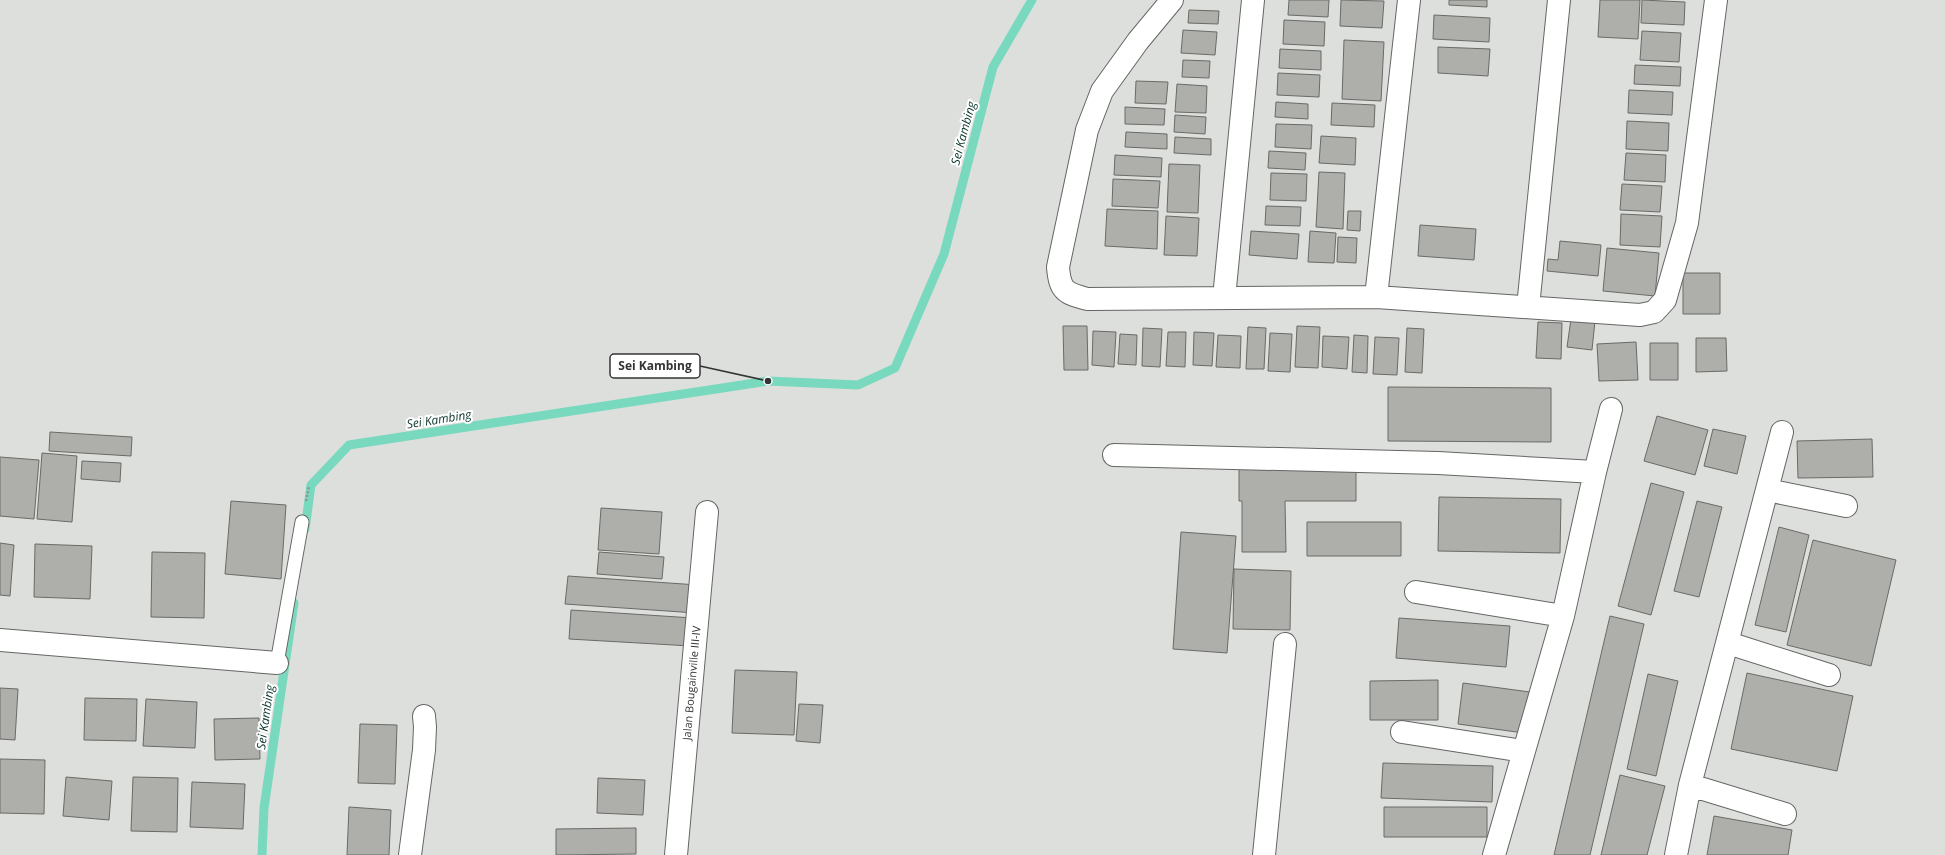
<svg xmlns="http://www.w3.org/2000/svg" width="1945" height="855" font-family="'Open Sans',sans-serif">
<rect width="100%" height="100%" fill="#dddfdc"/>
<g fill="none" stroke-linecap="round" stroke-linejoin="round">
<path stroke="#79d9be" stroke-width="9" d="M305,529L311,485L349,445L768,381L858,385L895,368L944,254L993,67L1032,0
M262,855L264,808L294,603"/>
</g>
<path fill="#aeaeab" stroke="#6a6a67" d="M1289,0H1329L1328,17L1288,15Z
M1341,0L1384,1L1382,28L1340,26Z
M1449,0H1487V7L1449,5Z
M1600,0H1640L1638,39L1598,37Z
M1642,0L1685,2L1684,25L1641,23Z
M1189,10L1219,11L1218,24L1188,23Z
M1434,15L1490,18L1489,42L1433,39Z
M1284,20L1325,22L1324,46L1283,44Z
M1183,30L1217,32L1215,55L1181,53Z
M1642,31L1681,33L1679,62L1640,60Z
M1344,40L1384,42L1381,101L1342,99Z
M1438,47L1490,49L1488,76L1438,73Z
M1280,49L1321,51V70L1279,68Z
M1183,60L1210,61L1209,78L1182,77Z
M1635,65L1681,67L1680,86L1634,84Z
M1278,73L1320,75L1319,97L1277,95Z
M1136,81L1168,82L1166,104L1135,103Z
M1177,84L1207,86L1206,113L1175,112Z
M1629,90L1673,92L1672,115L1628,113Z
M1276,102L1308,104V119L1275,117Z
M1332,103L1375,105L1374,127L1331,125Z
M1125,107L1165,109L1164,125L1125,124Z
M1175,115L1206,117L1205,134L1174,132Z
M1627,121L1669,123L1668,151L1626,149Z
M1276,124L1312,125L1311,149L1275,147Z
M1126,132L1167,134V149L1125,147Z
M1321,136L1356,138L1355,165L1319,163Z
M1175,137L1211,139V155L1174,153Z
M1269,151L1306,153L1305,170L1268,168Z
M1626,153L1666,155L1665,182L1624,180Z
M1115,155L1162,158L1161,177L1114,175Z
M1169,164L1200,165L1198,213L1167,212Z
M1319,172L1345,173L1343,229L1316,227Z
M1271,173L1307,174L1306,201L1270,200Z
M1113,179L1160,181L1158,208L1112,206Z
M1622,184L1662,186L1660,212L1620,210Z
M1266,206L1301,207L1300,226L1265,225Z
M1107,209L1158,211L1157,249L1105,246Z
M1348,211H1361L1360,231L1347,230Z
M1621,214L1662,216L1660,247L1620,245Z
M1166,216L1199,218L1197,256L1164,255Z
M1420,225L1476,229L1474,260L1418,256Z
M1251,231L1299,234L1297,259L1249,255Z
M1310,231L1336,233L1334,263L1308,262Z
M1338,237L1357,238L1356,263L1337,262Z
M1560,241L1601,245L1598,276L1547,271L1548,259L1558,260Z
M1607,248L1659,253L1655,296L1603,291Z
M1683,273H1720V314H1683Z
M1571,319L1595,321L1592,350L1567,347Z
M1538,322L1562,323L1561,359L1536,358Z
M1063,326H1087L1088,370H1064Z
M1297,326L1320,327L1318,368L1295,367Z
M1248,327L1266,328L1264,369H1246Z
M1143,328L1162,329L1160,367L1142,366Z
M1407,328L1424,329L1422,373L1405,372Z
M1093,331L1116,332L1114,367L1092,365Z
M1168,332H1186L1185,367L1166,366Z
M1194,332L1214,333L1212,366L1193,365Z
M1270,333L1292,334L1290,372L1268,371Z
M1120,334L1137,335L1136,365L1118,364Z
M1218,335L1241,336L1240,368L1216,367Z
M1354,335L1368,336L1367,373L1352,372Z
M1323,336L1349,337L1347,369L1322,367Z
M1375,337L1399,338L1397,375L1373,374Z
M1696,338H1726L1727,371L1696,372Z
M1636,342L1638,380L1599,381L1597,344Z
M1650,343H1678V380H1650Z
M1388,387L1551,388V442L1388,441Z
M1657,416L1708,430L1695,475L1644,461Z
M1713,429L1746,436L1737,474L1704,466Z
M50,432L132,437L131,456L49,451Z
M1872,439L1873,477L1798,478L1797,441Z
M42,453L77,456L72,522L37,519Z
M0,457L39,460L34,519L0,516Z
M82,461L121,463L120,482L81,479Z
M1239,467H1356V501H1285L1286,552H1242V501H1239Z
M1651,483L1684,492L1651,615L1618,606Z
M1439,497L1561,499L1560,553L1438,551Z
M231,501L286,505L281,579L225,574Z
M1697,501L1722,507L1699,597L1674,591Z
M601,508L662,512L659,554L598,550Z
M1307,522H1401V556H1307Z
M1779,527L1809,535L1786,632L1755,625Z
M1181,532L1236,536L1227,653L1173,649Z
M1813,540L1896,560L1871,666L1787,645Z
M0,543L14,545L10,596L0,595Z
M35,544L92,546L90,599L34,597Z
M152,552L205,553L204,618L151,617Z
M599,552L664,557L662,579L597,574Z
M1234,569L1291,571L1290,630L1233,629Z
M568,576L698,585L696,613L565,604Z
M571,610L693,618L691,646L569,639Z
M1610,616L1644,624L1590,855H1554Z
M1399,618L1510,626L1506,667L1396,658Z
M735,670L797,672L794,735L732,733Z
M1747,673L1853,696L1837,771L1731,749Z
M1648,674L1678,681L1656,776L1627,769Z
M1438,680V720H1370V681Z
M1463,683L1530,692L1524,733L1458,724Z
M0,688L18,689L15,740L0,739Z
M85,698L137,699L136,741L84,740Z
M146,699L197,702L195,748L143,746Z
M799,704L823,705L820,743L796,741Z
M259,718L260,759L215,760L214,719Z
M360,724L397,725L395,784L358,783Z
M0,759L45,760L44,814L0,813Z
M1383,763L1493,766L1492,802L1381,798Z
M1620,775L1665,786L1647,855H1601Z
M66,777L112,781L109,820L63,816Z
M133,777L178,778L177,832L131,831Z
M598,778L645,780L643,815L597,813Z
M192,782L245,784L243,829L190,827Z
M349,807L391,810L389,855H347Z
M1384,807H1487V837H1384Z
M1714,816L1792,830L1788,855H1707Z
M636,828V854L556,855V829Z"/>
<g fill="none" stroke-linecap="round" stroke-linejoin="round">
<defs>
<path id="lane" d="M277,663L302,522"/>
<path id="street" d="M1172,0L1138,41L1102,91L1087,130L1058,267C1060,291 1065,293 1087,299L1376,297L1640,315L1654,312L1665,300L1687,223L1716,0
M1376,297L1409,0
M1224,298L1253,0
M1528,307L1559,0
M1114,455L1438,463L1595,472
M1767,490L1846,506
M1416,592L1563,616
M0,640L277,663
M1728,643L1829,675
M1402,732L1523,751
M1690,785L1785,814
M410,855L424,750L425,727L424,716
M676,855L707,512
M1264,855L1285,644
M1494,855L1563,616L1595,472L1611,409
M1676,855L1690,785L1782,432"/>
</defs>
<use href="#lane" stroke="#646663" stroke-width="15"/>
<use href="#street" stroke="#646663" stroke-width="24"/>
<path stroke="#919391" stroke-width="2.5" stroke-dasharray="2 2" stroke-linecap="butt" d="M306,501L309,486"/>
<use href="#lane" stroke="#fff" stroke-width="13"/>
<use href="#street" stroke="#fff" stroke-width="22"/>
</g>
<g text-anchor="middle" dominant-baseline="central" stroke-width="4" stroke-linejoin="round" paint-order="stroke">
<g font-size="11" fill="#333433" stroke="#fff">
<text transform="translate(691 683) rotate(-85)">Jalan Bougainville III-IV</text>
</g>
<g font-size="12" font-style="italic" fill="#07352a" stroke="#fff">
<text transform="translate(963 133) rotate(-75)">Sei Kambing</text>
<text transform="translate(439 419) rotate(-9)">Sei Kambing</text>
<text transform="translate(265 717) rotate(-82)">Sei Kambing</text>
</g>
</g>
<path fill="none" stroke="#333433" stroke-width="1.5" d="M768 381L700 366"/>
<circle fill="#333433" stroke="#fff" stroke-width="1.5" cx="768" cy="381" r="4"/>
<rect fill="#fff" stroke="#333433" stroke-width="1.5" x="610" y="354" width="90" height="24" rx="4"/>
<g font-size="12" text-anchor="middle" font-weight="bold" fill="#333433">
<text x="655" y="370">Sei Kambing</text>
</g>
</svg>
